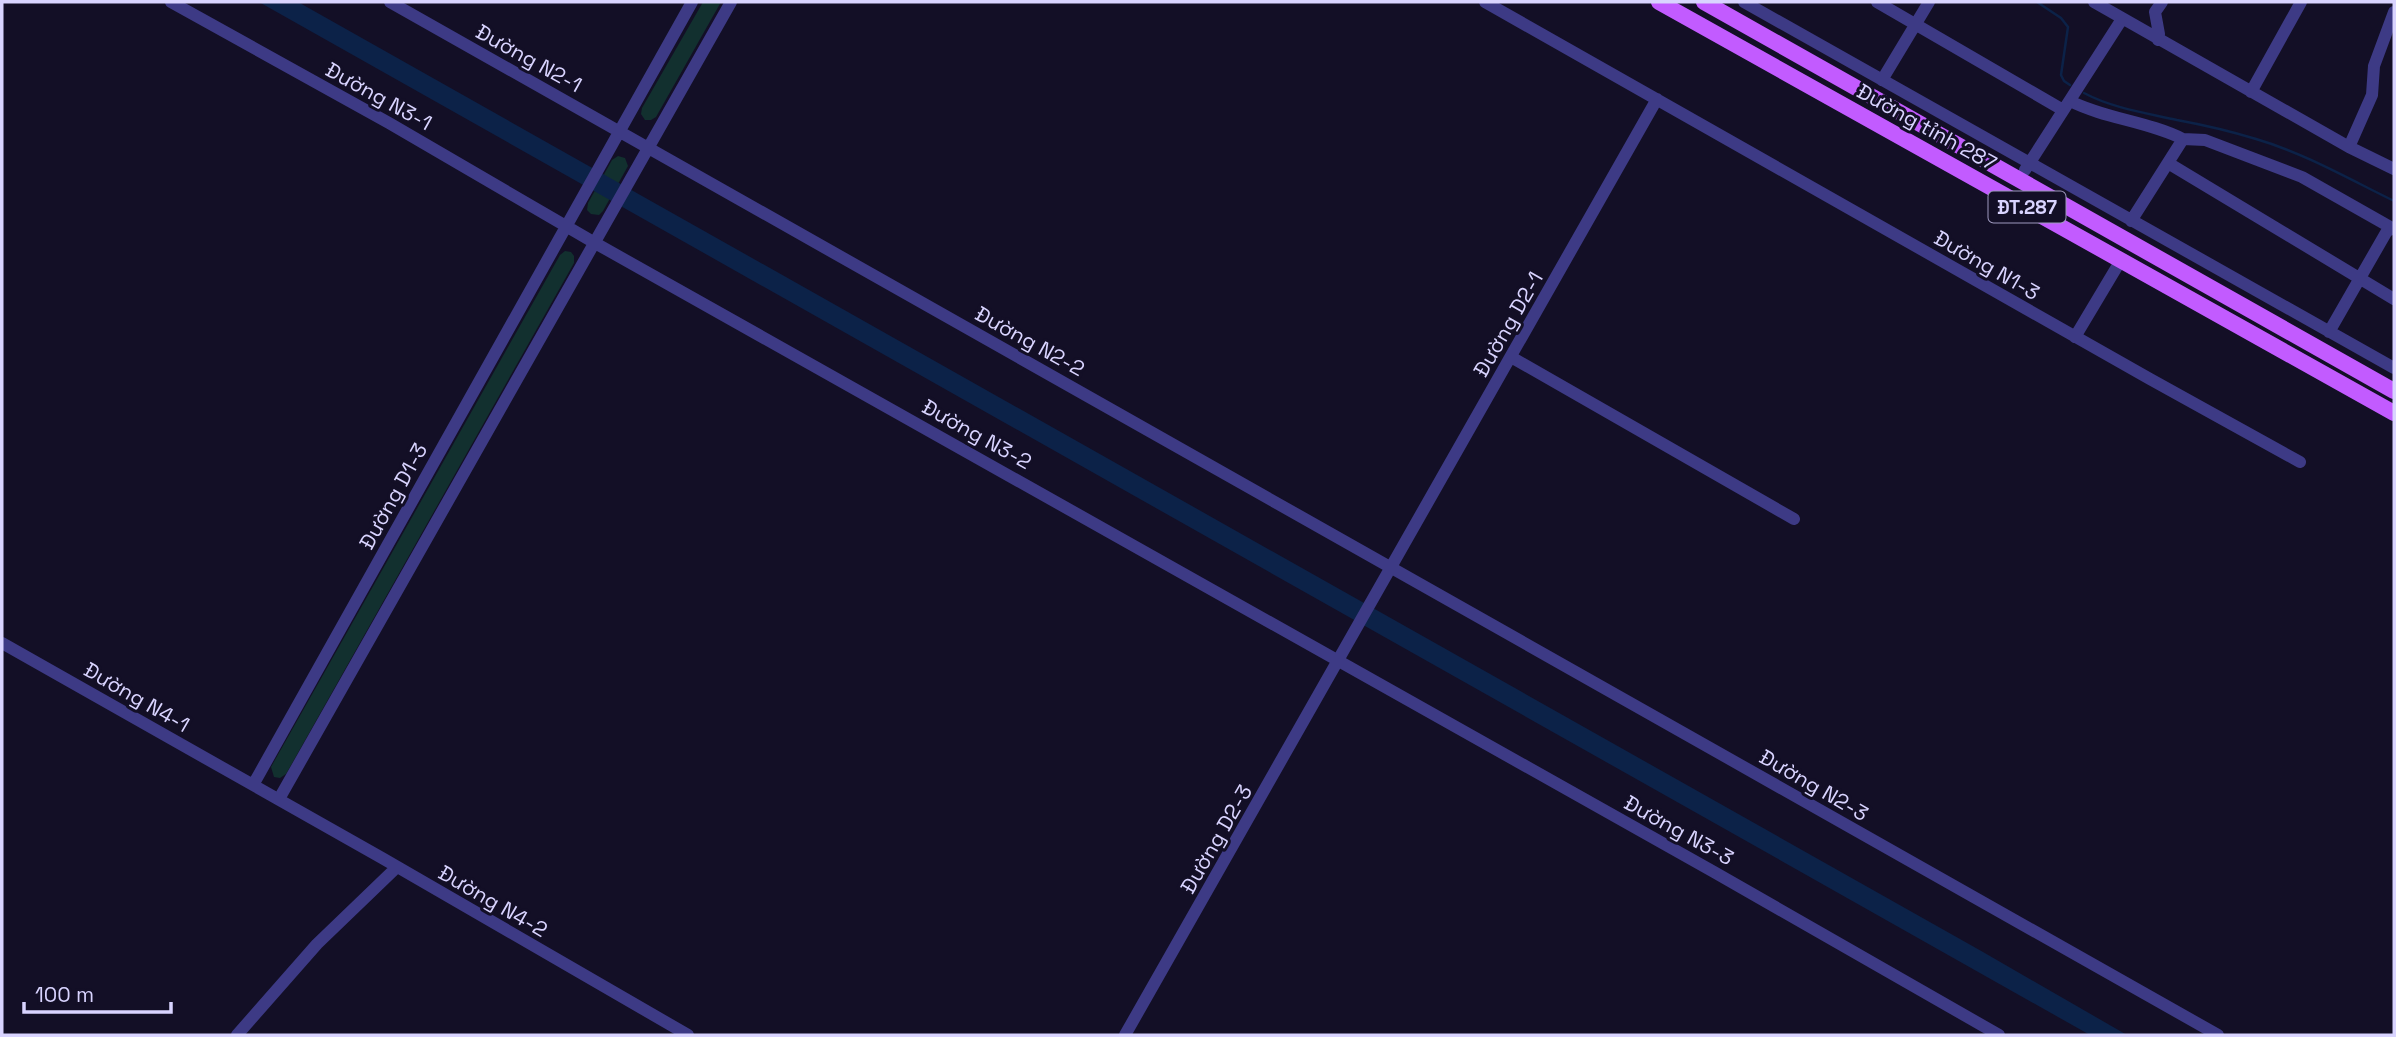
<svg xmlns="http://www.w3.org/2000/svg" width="2396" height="1037" font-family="'Space Grotesk',sans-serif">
<rect width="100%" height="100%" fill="#130f26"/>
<path fill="#12302f" d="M703,2H721L656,117L651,120H645L641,114L642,108Z
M618,156L625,158L628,166L603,211L599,215L591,214L587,210L588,203L612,160Z
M565,251L571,252L574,256V263L286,774L280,778L274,777L271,767L560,255Z"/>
<path fill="#0c2248" d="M259,2H298L1983,952L2127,1035H2090Z"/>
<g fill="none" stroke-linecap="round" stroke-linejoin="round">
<path stroke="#0c2248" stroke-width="2.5" d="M2037,2L2061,18L2068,27L2061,75L2064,81L2070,85
M2084,93C2112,108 2146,113 2177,120C2204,125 2230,131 2256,139C2304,153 2349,179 2394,201"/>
<path stroke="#3d3a85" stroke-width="12" d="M171,2L389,123L595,243L1714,872L1999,1035
M390,2L2218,1035
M1485,2L2150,379L2300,462
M1744,2L2394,368
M1877,2L2063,110
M2094,2L2349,147L2394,169
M2158,40L2159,34L2155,12L2162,2
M1882,80L1929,2
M2251,92L2301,2
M2070,101C2106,119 2147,121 2183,139
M2349,147L2372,95L2374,66L2394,12
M2168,163L2394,299
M2025,170L2122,19
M2131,221L2183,139L2205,140L2302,177L2392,228
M2329,332L2387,231L2394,228
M2075,337L2121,260
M1511,357L1794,519
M2,643L382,858L688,1035
M253,785L692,2
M279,799L731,2
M237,1035L317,944L397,867
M1125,1035L1657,99"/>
<path stroke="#c25bff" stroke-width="16" d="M1659,2L2394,413
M1704,2L2394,391"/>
</g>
<g text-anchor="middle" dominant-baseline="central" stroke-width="6" stroke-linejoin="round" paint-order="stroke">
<rect fill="#130f26" stroke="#9e99be" stroke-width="2" x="1988.5" y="191.5" width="77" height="31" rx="5"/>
<g font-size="19" font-weight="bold" fill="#d9d4ff">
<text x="2027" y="207">ĐT.287</text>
</g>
<g font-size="21" fill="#d9d4ff" stroke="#130f26">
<text transform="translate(529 58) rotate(29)">Đường N2-1</text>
<text transform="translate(379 96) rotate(29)">Đường N3-1</text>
<text transform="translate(1927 127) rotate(29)">Đường tỉnh 287</text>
<text transform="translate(1987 265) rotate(30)">Đường N1-3</text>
<text transform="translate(1508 324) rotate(-60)">Đường D2-1</text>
<text transform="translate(1030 341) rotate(29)">Đường N2-2</text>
<text transform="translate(977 434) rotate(29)">Đường N3-2</text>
<text transform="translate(393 496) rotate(-61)">Đường D1-3</text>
<text transform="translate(137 697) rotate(30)">Đường N4-1</text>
<text transform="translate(1814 785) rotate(30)">Đường N2-3</text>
<text transform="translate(1679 830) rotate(29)">Đường N3-3</text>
<text transform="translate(1216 839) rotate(-60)">Đường D2-3</text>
<text transform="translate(493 901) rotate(30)">Đường N4-2</text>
</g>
</g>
<rect width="2396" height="1037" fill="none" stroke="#d9d4ff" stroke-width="7"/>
<path d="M24 1002v10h147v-10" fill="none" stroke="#d9d4ff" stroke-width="3.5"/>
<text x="35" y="1002" font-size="21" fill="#d9d4ff" stroke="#130f26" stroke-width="5" paint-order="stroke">100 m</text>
</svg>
